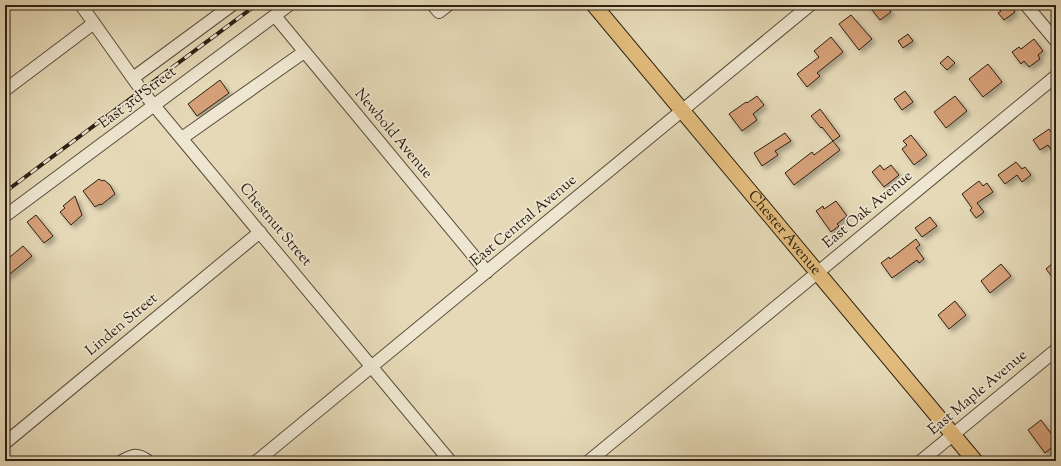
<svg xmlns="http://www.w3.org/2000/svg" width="1061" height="466" font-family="'Sorts Mill Goudy',serif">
<defs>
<filter id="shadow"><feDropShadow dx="3.5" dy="3.5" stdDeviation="2" flood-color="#0004"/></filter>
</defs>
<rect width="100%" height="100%" fill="#e5d9b7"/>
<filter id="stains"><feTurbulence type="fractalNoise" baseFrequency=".005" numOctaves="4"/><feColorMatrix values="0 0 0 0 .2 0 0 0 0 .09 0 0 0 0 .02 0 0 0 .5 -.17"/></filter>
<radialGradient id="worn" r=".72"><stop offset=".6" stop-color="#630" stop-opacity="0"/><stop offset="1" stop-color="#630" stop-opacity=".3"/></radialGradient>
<path fill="#d5a078" stroke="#2c2014" filter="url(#shadow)" d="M868,5H885L891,12L880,20Z
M996,5H1010L1015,12L1004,20L998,13L1001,11Z
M851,15L872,39L859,50L839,24Z
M908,34L913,41L903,48L898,41Z
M831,37L843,52L817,73L820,76L807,87L797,74L819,57L814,51Z
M1034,39L1043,51L1038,55L1040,59L1029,67L1024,61L1021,64L1012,52L1019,47L1021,49Z
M948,56L955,63L947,70L940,63Z
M988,64L1002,82L983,97L969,79Z
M220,80L229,93L197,116L188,104Z
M905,91L913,102L902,110L894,99Z
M757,96L764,105L753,114L757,120L742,131L729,114L746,102L747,103Z
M955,96L967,111L946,128L934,112Z
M820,109L840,136L833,141L822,127L821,128L811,116Z
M1049,129L1056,139V157L1048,145L1040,150L1033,140Z
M785,133L791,141L775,151L778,155L762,166L754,153Z
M911,135L927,155L914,165L902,149L907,145L903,141Z
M833,141L840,150L794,185L785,173L812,152L814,155Z
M1016,162L1022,169L1025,167L1031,175L1022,182L1017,175L1005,184L998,175Z
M880,165L884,170L891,165L899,175L884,187L872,172Z
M99,179L102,181L104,180L110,185L115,194L101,205L100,204L95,207L83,191Z
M979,181L983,186L987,183L993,192L977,203L984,212L976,218L970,210L972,208L962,194Z
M75,196L82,215L71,225L60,212L65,208L63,206Z
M836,201L847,216L837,224L839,226L831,232L816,211L823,206L824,209Z
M36,215L53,236L44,243L27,222Z
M930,217L937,226L922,237L915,228Z
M916,239L920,245L916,248L924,259L919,263L917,260L892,278L881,263L889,257L890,259Z
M23,246L32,256L5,278V261Z
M1056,260V282L1046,269Z
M1001,264L1011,276L990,293L981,281Z
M955,301L966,315L949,329L938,315Z
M1041,420L1056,440V444L1045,453L1028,430Z"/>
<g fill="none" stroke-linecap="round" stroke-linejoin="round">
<defs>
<path id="minor" d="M81,5L142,91L450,461
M433,5L439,12L448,5
M1026,5L1056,41
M275,16L487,272
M133,78L232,5
M5,90L94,23
M182,138L304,52
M5,216L289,5
M5,443L260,232
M122,461C133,455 137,453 148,461
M257,461L810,5
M589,461L1056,76
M921,461L1056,350"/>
<g id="major">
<path id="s1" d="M594,5L975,461"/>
</g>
</defs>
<use href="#minor" stroke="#5a4e3d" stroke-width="14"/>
<use href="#major" stroke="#2c2014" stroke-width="17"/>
<use href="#minor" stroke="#eee6d0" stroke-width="12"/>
<use href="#major" stroke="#e2bc7c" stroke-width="15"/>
<defs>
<path id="rail" d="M5,192L256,5"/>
</defs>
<use href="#rail" stroke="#2c2014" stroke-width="4"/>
<use href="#rail" stroke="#eee6d0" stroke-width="2.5" stroke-dasharray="8" stroke-linecap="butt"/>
</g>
<g text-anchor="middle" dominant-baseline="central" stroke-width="3.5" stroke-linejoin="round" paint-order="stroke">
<g font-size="15" fill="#2c2014" stroke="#eee6d0">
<text transform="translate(138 98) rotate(-37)">East 3rd Street</text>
<text transform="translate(393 134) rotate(50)">Newbold Avenue</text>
<text transform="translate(868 210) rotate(-40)">East Oak Avenue</text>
<text transform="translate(524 221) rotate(-40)">East Central Avenue</text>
<text transform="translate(275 225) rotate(50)">Chestnut Street</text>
<text stroke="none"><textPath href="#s1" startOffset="297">Chester Avenue</textPath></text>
<text transform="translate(122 325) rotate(-40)">Linden Street</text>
<text transform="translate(978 393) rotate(-40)">East Maple Avenue</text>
</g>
</g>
<rect width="1061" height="466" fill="none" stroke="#e5d9b7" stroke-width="20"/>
<rect x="6" y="6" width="1049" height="454" fill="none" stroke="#2c2014" stroke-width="2"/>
<rect x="10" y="10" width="1041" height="446" fill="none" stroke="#2c2014"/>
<rect width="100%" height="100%" filter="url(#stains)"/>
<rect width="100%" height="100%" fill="url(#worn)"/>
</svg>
